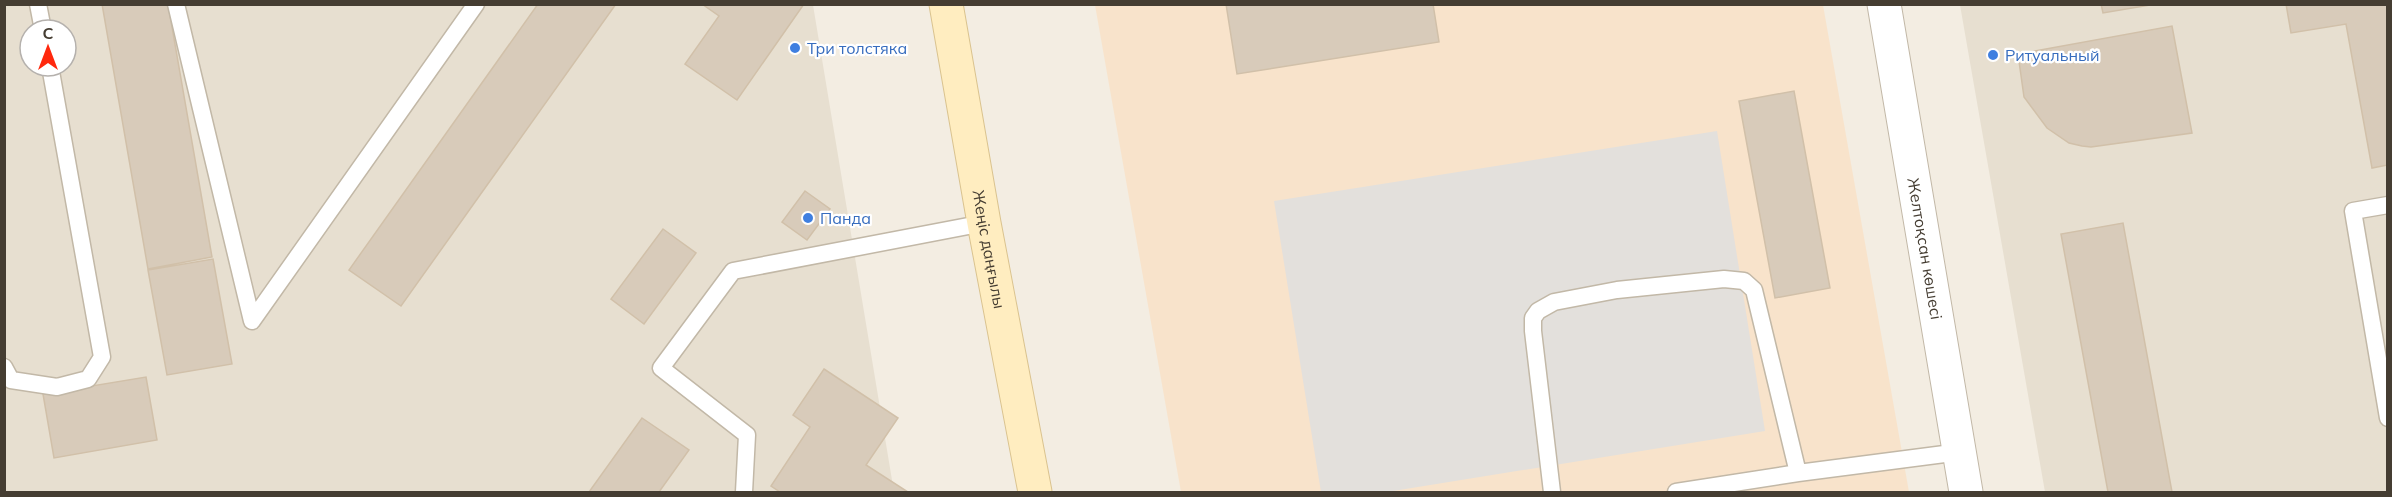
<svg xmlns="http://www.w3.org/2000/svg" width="2392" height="497" font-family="Mulish,sans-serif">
<rect width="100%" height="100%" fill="#f3ede2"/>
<path fill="#e7dfd0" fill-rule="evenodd" d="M4,5H813L894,492H5ZM30,30H66V66H30Z
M1960,5H2387V492H2045Z"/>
<path fill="#f8e3cb" d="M1095,5H1823L1909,492H1181Z"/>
<path fill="#e3e0dc" d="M1717,131L1765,431L1387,492H1321L1274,201Z"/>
<path fill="#d8cbba" stroke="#d1c0a9" stroke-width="1.5" d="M102,4H168L212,257L148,269Z
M538,4H616L401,306L349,270Z
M702,4H804L737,100L685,64L719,16Z
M1226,4H1433L1439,42L1237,74Z
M2101,4H2156L2103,13Z
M2286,4H2388V165L2372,168L2346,24L2291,33Z
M2172,26L2192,133L2091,147L2082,146L2069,143L2047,128L2024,97L2018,54Z
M1794,91L1830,288L1775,298L1739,101Z
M805,191L830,209L807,240L782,222Z
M2123,223L2172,492H2108L2061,234Z
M663,229L696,253L644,324L611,299Z
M213,259L232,364L167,375L148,270Z
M824,369L898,418L866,465L908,492H780L771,486L810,427L793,415Z
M146,377L157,440L54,458L43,394Z
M642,418L689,450L659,492H589Z"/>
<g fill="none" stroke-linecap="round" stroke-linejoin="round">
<defs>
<path id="lane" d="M38,4L43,30
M176,4L252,321
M2388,205L2353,211L2388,418
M252,321L476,4
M4,367L11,380L57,387L88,379L102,357L50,66
M744,492L747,435L661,368L733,271L984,223
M1552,492L1533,331V318L1538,311L1554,302L1617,290L1724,279L1744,281L1754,290L1798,473
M1676,492L1798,473L1960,452"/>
<g id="street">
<path id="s1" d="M1884,4L1966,492"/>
</g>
<g id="secondary">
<path id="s2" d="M946,4L984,223L1035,492"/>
</g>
</defs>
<use href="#lane" stroke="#c2b8a7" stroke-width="19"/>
<use href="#street" stroke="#c2b8a7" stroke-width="35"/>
<use href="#secondary" stroke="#dac38f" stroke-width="35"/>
<use href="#lane" stroke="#fff" stroke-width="16"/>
<use href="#street" stroke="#fff" stroke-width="33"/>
<use href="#secondary" stroke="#ffedc0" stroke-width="33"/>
</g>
<g fill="#3f7fe0" stroke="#fff" stroke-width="2">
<circle cx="795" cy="48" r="6"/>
<circle cx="1993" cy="55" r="6"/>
<circle cx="808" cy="218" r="6"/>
</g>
<g text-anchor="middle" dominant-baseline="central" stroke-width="4.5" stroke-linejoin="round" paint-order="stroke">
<g font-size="16" fill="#366cbe" stroke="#fff" text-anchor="start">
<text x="807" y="48">Три толстяка</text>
<text x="2005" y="55">Ритуальный</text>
<text x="820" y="218">Панда</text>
</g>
<g font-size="16" fill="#453d32" stroke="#fff">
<text stroke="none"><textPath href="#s1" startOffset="248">Желтоқсан көшесі</textPath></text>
<text stroke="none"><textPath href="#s2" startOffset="249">Жеңіс даңғылы</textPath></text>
</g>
</g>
<rect width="2392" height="497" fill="none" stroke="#453d32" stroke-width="12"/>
<g transform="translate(48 48)"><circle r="28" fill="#ffffff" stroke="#b5b1ad" stroke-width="1.5"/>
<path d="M0-4.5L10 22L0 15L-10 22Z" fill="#ff280d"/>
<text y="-9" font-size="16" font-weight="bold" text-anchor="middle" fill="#453d32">С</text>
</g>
</svg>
